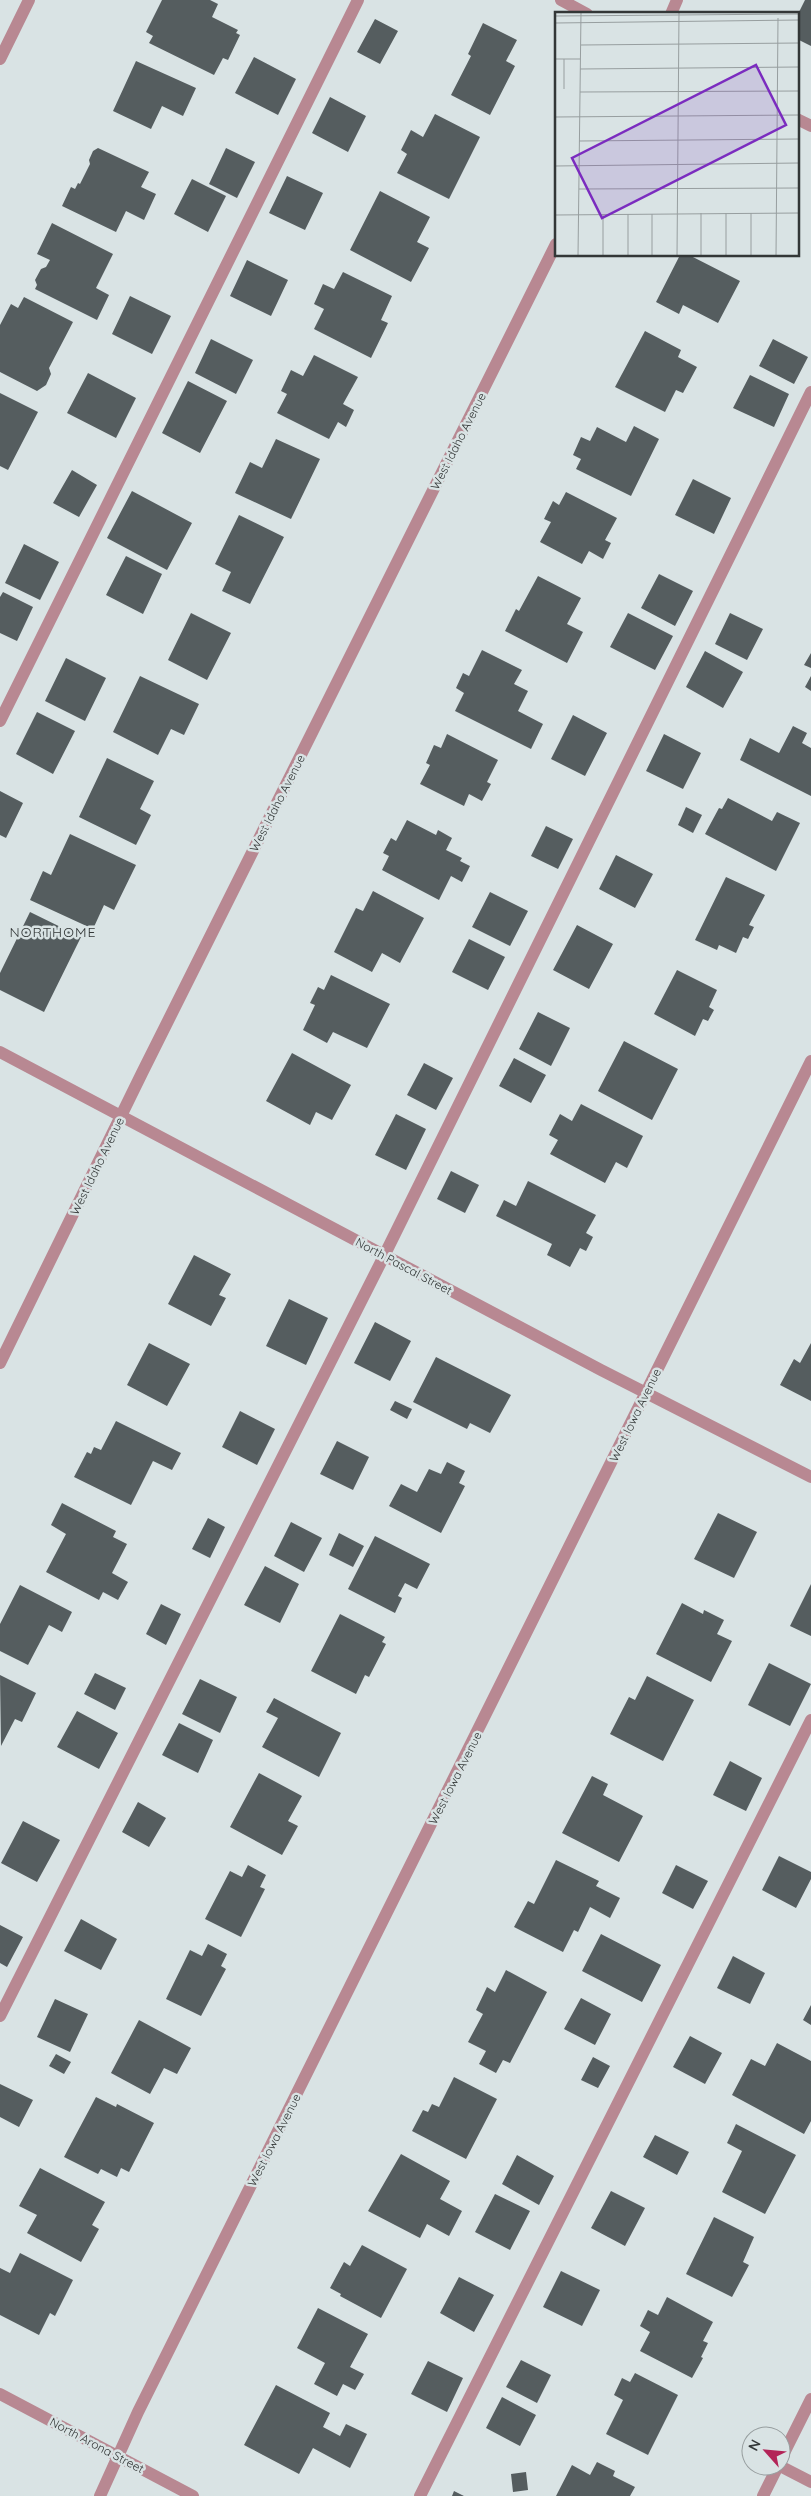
<svg xmlns="http://www.w3.org/2000/svg" width="811" height="2496" font-family="Quicksand,sans-serif">
<rect width="100%" height="100%" fill="#d9e3e4"/>
<path fill="#555d5f" d="M162,0H210L218,4L212,17L238,30L236,33L240,35L228,60L223,58L214,75L149,43L153,36L146,32Z
M805,0H811V46L797,39V16Z
M375,19L398,31L380,64L357,52Z
M483,23L517,40L506,61L515,66L490,115L451,95L471,56L468,54Z
M254,57L296,79L278,115L235,93Z
M136,61L196,88L183,116L162,106L151,129L113,111Z
M330,97L366,116L348,152L312,133Z
M435,114L480,137L449,199L397,173L407,154L401,150L411,130L423,137Z
M98,148L149,172L141,187L156,194L144,220L126,211L116,232L62,206L71,187L75,189L78,183L80,184L90,164L89,160L93,151Z
M226,148L255,162L237,198L209,184Z
M287,176L323,193L305,230L269,213Z
M192,179L226,196L208,232L174,214Z
M380,191L430,217L417,242L429,248L411,282L350,250Z
M52,223L113,254L96,288L109,295L97,320L35,289L37,285L35,280L41,269L46,267L50,260L37,254Z
M680,255H689L740,281L718,323L683,305L679,314L656,302Z
M247,260L288,280L271,316L230,296Z
M343,272L392,296L381,320L388,323L371,358L314,329L324,309L314,304L323,284L334,289Z
M130,296L171,316L152,354L112,334Z
M24,297L73,322L49,368L51,374L46,385L37,391L0,372V325L11,304L18,308Z
M645,331L681,350L678,357L697,367L683,393L676,390L665,412L615,387Z
M211,339L253,360L236,394L195,373Z
M773,339L808,357L794,384L759,366Z
M314,355L358,377L343,404L354,410L346,427L338,422L329,439L277,413L287,394L281,391L291,370L303,376Z
M88,373L136,398L116,438L67,413Z
M750,375L789,394L774,427L733,408Z
M188,381L227,401L200,453L162,433Z
M0,393L38,412L8,470L0,466Z
M634,426L659,439L631,496L576,469L581,459L573,455L581,437L590,441L597,427L626,442Z
M276,439L320,459L291,519L235,493L250,462L262,468Z
M72,470L97,485L79,517L53,503Z
M693,479L731,498L714,534L675,515Z
M132,491L192,523L167,570L107,538Z
M566,492L617,518L605,540L611,543L603,559L589,551L582,564L540,542L551,522L544,519L553,501L559,505Z
M239,515L284,537L250,604L222,591L231,572L215,564Z
M24,544L59,562L40,600L5,583Z
M126,556L162,574L143,614L106,595Z
M659,574L693,591L675,626L641,608Z
M538,576L581,598L567,624L583,632L567,663L505,631L516,609L519,611Z
M3,592L33,607L17,641L0,633V597Z
M191,613L231,633L207,680L168,660Z
M628,613L673,636L655,670L610,647Z
M730,613L763,629L747,660L715,644Z
M482,650L522,670L514,684L528,691L518,711L543,724L531,749L455,711L464,693L456,688L463,673L469,676Z
M705,651L743,672L723,708L686,687Z
M811,653V668L804,665Z
M66,658L106,678L85,721L45,701Z
M140,676L199,704L184,735L171,729L158,755L113,732Z
M811,676V691L805,687Z
M37,712L75,731L53,774L16,754Z
M573,715L607,733L585,776L551,759Z
M793,726L807,733L802,743L811,748V796L740,760L750,738L779,753Z
M447,734L498,760L487,782L491,784L482,801L469,794L464,806L420,784L430,765L426,763L434,745L441,748Z
M664,734L701,753L683,789L646,771Z
M107,758L154,781L140,809L151,815L136,845L79,817Z
M0,791L23,803L6,838L0,835Z
M728,798L772,821L777,812L800,823L776,871L705,834L719,808L722,809Z
M686,807L702,815L693,833L678,825Z
M407,820L436,835L438,830L452,838L446,850L462,858L460,861L470,866L462,882L451,876L439,900L382,870L389,856L383,853L391,838L396,841Z
M546,826L573,839L558,869L531,856Z
M70,834L136,865L114,910L104,905L93,929L30,900L43,871L51,875Z
M616,855L653,874L635,908L599,889Z
M726,877L765,895L749,925L754,927L748,939L743,937L736,953L719,945L717,950L695,940Z
M373,891L424,918L400,963L382,953L372,972L334,952L356,908L363,911Z
M490,892L528,911L510,946L472,927Z
M30,912L81,937L44,1012L0,990V973Z
M577,925L613,944L589,989L553,970Z
M469,939L505,957L488,990L452,972Z
M677,970L717,990L709,1007L714,1010L708,1021L703,1019L695,1036L654,1014Z
M331,975L390,1004L367,1048L333,1032L327,1043L303,1030L315,1005L310,1003L318,987L324,990Z
M538,1012L570,1028L551,1066L519,1049Z
M624,1041L678,1069L652,1120L598,1091Z
M292,1053L351,1085L332,1120L316,1112L310,1125L266,1101Z
M514,1058L546,1075L531,1103L499,1086Z
M424,1063L453,1078L436,1110L407,1095Z
M581,1104L643,1136L627,1168L616,1162L605,1183L550,1154L558,1140L549,1135L560,1114L572,1121Z
M396,1114L426,1129L406,1170L375,1155Z
M451,1171L479,1185L465,1213L437,1199Z
M528,1181L596,1215L586,1233L593,1237L586,1251L580,1248L570,1267L547,1255L552,1244L496,1216L504,1200L516,1206Z
M194,1255L231,1274L219,1295L226,1298L211,1326L168,1304Z
M289,1299L328,1318L306,1365L266,1346Z
M375,1322L411,1341L390,1381L354,1363Z
M149,1343L190,1364L167,1406L127,1385Z
M811,1343V1401L780,1385L794,1359L800,1363Z
M436,1357L511,1395L490,1433L470,1423L467,1429L413,1402Z
M395,1401L412,1409L407,1419L390,1410Z
M240,1411L275,1429L257,1465L222,1447Z
M116,1421L181,1453L172,1470L153,1461L131,1505L74,1477L87,1452L91,1454L94,1447L101,1450Z
M337,1441L369,1457L353,1490L320,1474Z
M447,1462L465,1471L459,1483L465,1486L441,1533L389,1506L401,1484L417,1492L429,1469L441,1474Z
M62,1503L116,1531L113,1537L127,1544L112,1573L128,1582L118,1600L103,1592L99,1600L46,1572L66,1534L51,1525Z
M718,1513L757,1532L734,1578L694,1559Z
M208,1518L225,1527L210,1558L192,1549Z
M291,1522L322,1538L304,1572L274,1556Z
M339,1533L364,1546L353,1567L329,1555Z
M375,1536L430,1564L417,1589L405,1583L398,1596L402,1598L395,1613L348,1589Z
M265,1566L299,1584L280,1623L244,1605Z
M811,1584V1636L790,1626Z
M20,1585L72,1612L62,1632L49,1625L28,1665L0,1651V1624Z
M682,1603L703,1614L704,1610L724,1620L717,1634L732,1641L711,1682L656,1654Z
M161,1604L181,1614L166,1645L146,1634Z
M340,1614L385,1637L382,1642L386,1644L369,1677L365,1675L356,1694L311,1671Z
M769,1663L811,1684L790,1726L748,1705Z
M95,1673L126,1688L115,1710L84,1694Z
M0,1675L36,1693L22,1722L15,1719L1,1746Z
M647,1676L694,1700L663,1761L610,1734L629,1697L635,1700Z
M200,1679L237,1697L220,1733L182,1714Z
M274,1698L341,1733L319,1777L262,1747L278,1718L266,1712Z
M77,1711L118,1733L99,1769L57,1747Z
M179,1723L213,1740L198,1773L162,1755Z
M730,1761L762,1778L746,1811L713,1795Z
M259,1773L302,1796L288,1821L298,1826L282,1855L230,1827Z
M592,1776L608,1784L603,1795L643,1816L619,1862L562,1833Z
M138,1802L166,1818L149,1847L122,1832Z
M23,1821L60,1840L37,1882L1,1863Z
M779,1856L811,1872V1879L796,1908L762,1890Z
M556,1860L599,1881L596,1886L620,1898L610,1918L590,1907L578,1932L574,1930L563,1952L514,1927L528,1901L534,1904Z
M248,1865L266,1875L260,1887L265,1889L241,1937L205,1919L230,1871L242,1877Z
M676,1865L708,1881L693,1909L662,1893Z
M81,1919L117,1939L101,1970L64,1951Z
M0,1925L23,1937L7,1967L0,1963Z
M601,1934L661,1965L642,2002L582,1971Z
M208,1944L227,1954L221,1966L226,1969L201,2016L166,1999L190,1950L202,1956Z
M733,1956L765,1973L750,2004L717,1988Z
M506,1970L547,1992L510,2063L503,2060L496,2073L479,2064L486,2051L468,2042L483,2014L476,2010L487,1987L495,1992Z
M581,1998L611,2014L595,2045L564,2029Z
M55,1999L88,2014L70,2052L37,2037Z
M811,2005V2025L803,2020Z
M139,2020L191,2048L177,2074L164,2068L150,2094L111,2073Z
M690,2036L722,2053L705,2084L673,2067Z
M777,2043L811,2061V2121L804,2134L732,2095L751,2059L765,2066Z
M56,2054L71,2062L64,2074L49,2066Z
M593,2057L610,2066L598,2088L581,2080Z
M454,2077L497,2099L466,2159L412,2131L423,2110L428,2112L432,2104L439,2107Z
M0,2084L33,2100L19,2127L0,2117Z
M96,2097L116,2107L117,2104L154,2123L129,2172L121,2168L117,2177L101,2169L98,2174L64,2157Z
M736,2124L796,2155L765,2214L722,2192L742,2151L727,2143Z
M655,2135L689,2152L677,2175L643,2157Z
M401,2154L450,2181L440,2199L462,2211L449,2236L427,2224L420,2238L368,2211Z
M517,2155L554,2176L539,2205L502,2184Z
M40,2168L105,2202L92,2225L99,2229L81,2262L27,2233L37,2215L19,2206Z
M611,2191L645,2208L625,2246L591,2228Z
M495,2194L530,2211L510,2250L475,2232Z
M714,2217L754,2237L743,2262L749,2265L732,2297L686,2274Z
M362,2245L407,2269L381,2318L340,2296L341,2294L330,2288L344,2262L350,2266Z
M20,2253L73,2280L55,2316L50,2313L39,2335L0,2315V2268L10,2273Z
M561,2271L600,2290L582,2326L543,2307Z
M459,2277L494,2295L474,2332L440,2313Z
M667,2297L713,2322L703,2341L708,2343L701,2357L703,2358L692,2378L640,2351L650,2332L640,2326L648,2310L658,2315Z
M318,2308L368,2334L350,2367L364,2374L355,2390L343,2384L337,2396L314,2384L325,2363L297,2348Z
M521,2360L551,2375L537,2403L506,2387Z
M428,2361L463,2378L447,2412L411,2394Z
M635,2373L678,2395L648,2455L606,2434L623,2400L614,2395L622,2378L630,2382Z
M276,2385L330,2413L323,2427L340,2436L346,2424L367,2434L350,2468L313,2448L299,2474L244,2445Z
M502,2397L536,2415L520,2446L486,2428Z
M597,2462L615,2471L613,2476L635,2487L630,2496H556L572,2465L590,2475Z
M526,2472L528,2490L513,2492L511,2474Z
M454,2491L464,2496H452Z"/>
<g fill="none" stroke-linecap="round" stroke-linejoin="round">
<path stroke="#b88892" stroke-width="12" d="M561,0L587,14
M671,14L677,0
M0,59L29,0
M797,119L811,126
M0,721L358,0
M0,1052L601,1370L811,1477
M0,1363L142,1073L556,244
M0,2016L384,1256L811,392
M0,2394L193,2496
M781,2459L811,2399
M780,2466L811,2482
M100,2496L138,2412L811,1061
M420,2496L811,1720
M763,2496L778,2466"/>
</g>
<g text-anchor="middle" dominant-baseline="central" stroke-width="5" stroke-linejoin="round" paint-order="stroke">
<g font-size="12" fill="#333737" stroke="#d9e3e4">
<text transform="translate(458 441) rotate(-63)">West Idaho Avenue</text>
<text transform="translate(277 803) rotate(-63)">West Idaho Avenue</text>
<text transform="translate(97 1166) rotate(-64)">West Idaho Avenue</text>
<text transform="translate(404 1266) rotate(28)">North Pascal Street</text>
<text transform="translate(635 1415) rotate(-64)">West Iowa Avenue</text>
<text transform="translate(455 1778) rotate(-63)">West Iowa Avenue</text>
<text transform="translate(274 2140) rotate(-63)">West Iowa Avenue</text>
<text transform="translate(97 2445) rotate(28)">North Arona Street</text>
</g>
<g font-size="14" letter-spacing="1" fill="#333737" stroke="#d9e3e4">
<text x="53" y="932">NORTHOME</text>
</g>
</g>
<g transform="translate(555 12)">
<rect width="244" height="244" fill="#d9e3e4"/>
<path fill="none" stroke="#979e9f" stroke-width="1" d="M0,4L244,2M0,11L244,8M26,33L244,31M0,47H25M25,57L244,55M9,77V47M25,80L244,79M0,105L244,103M24,129L244,127M0,154L244,151M24,177L244,176M0,203L244,201M23,244L26,0M48,244V203M73,244V202M97,244V202M122,244L124,0M146,244V201M171,244V201M196,244V201M221,244L223,6"/>
<path fill="#7b2cbf" fill-opacity="0.15" stroke="#7b2cbf" stroke-width="2.5" d="M201,53L231,113L47,206L17,146Z"/>
<rect width="244" height="244" fill="none" stroke="#333737" stroke-width="2.5"/>
</g>
<g transform="translate(766 2451) rotate(297)"><circle r="24" fill="#d9e3e4" stroke="#979e9f"/>
<path d="M0-4L9 19L0 12L-9 19Z" fill="#b32458"/>
<text y="-8" font-size="14" font-weight="bold" text-anchor="middle" fill="#333737">N</text>
</g>
</svg>
